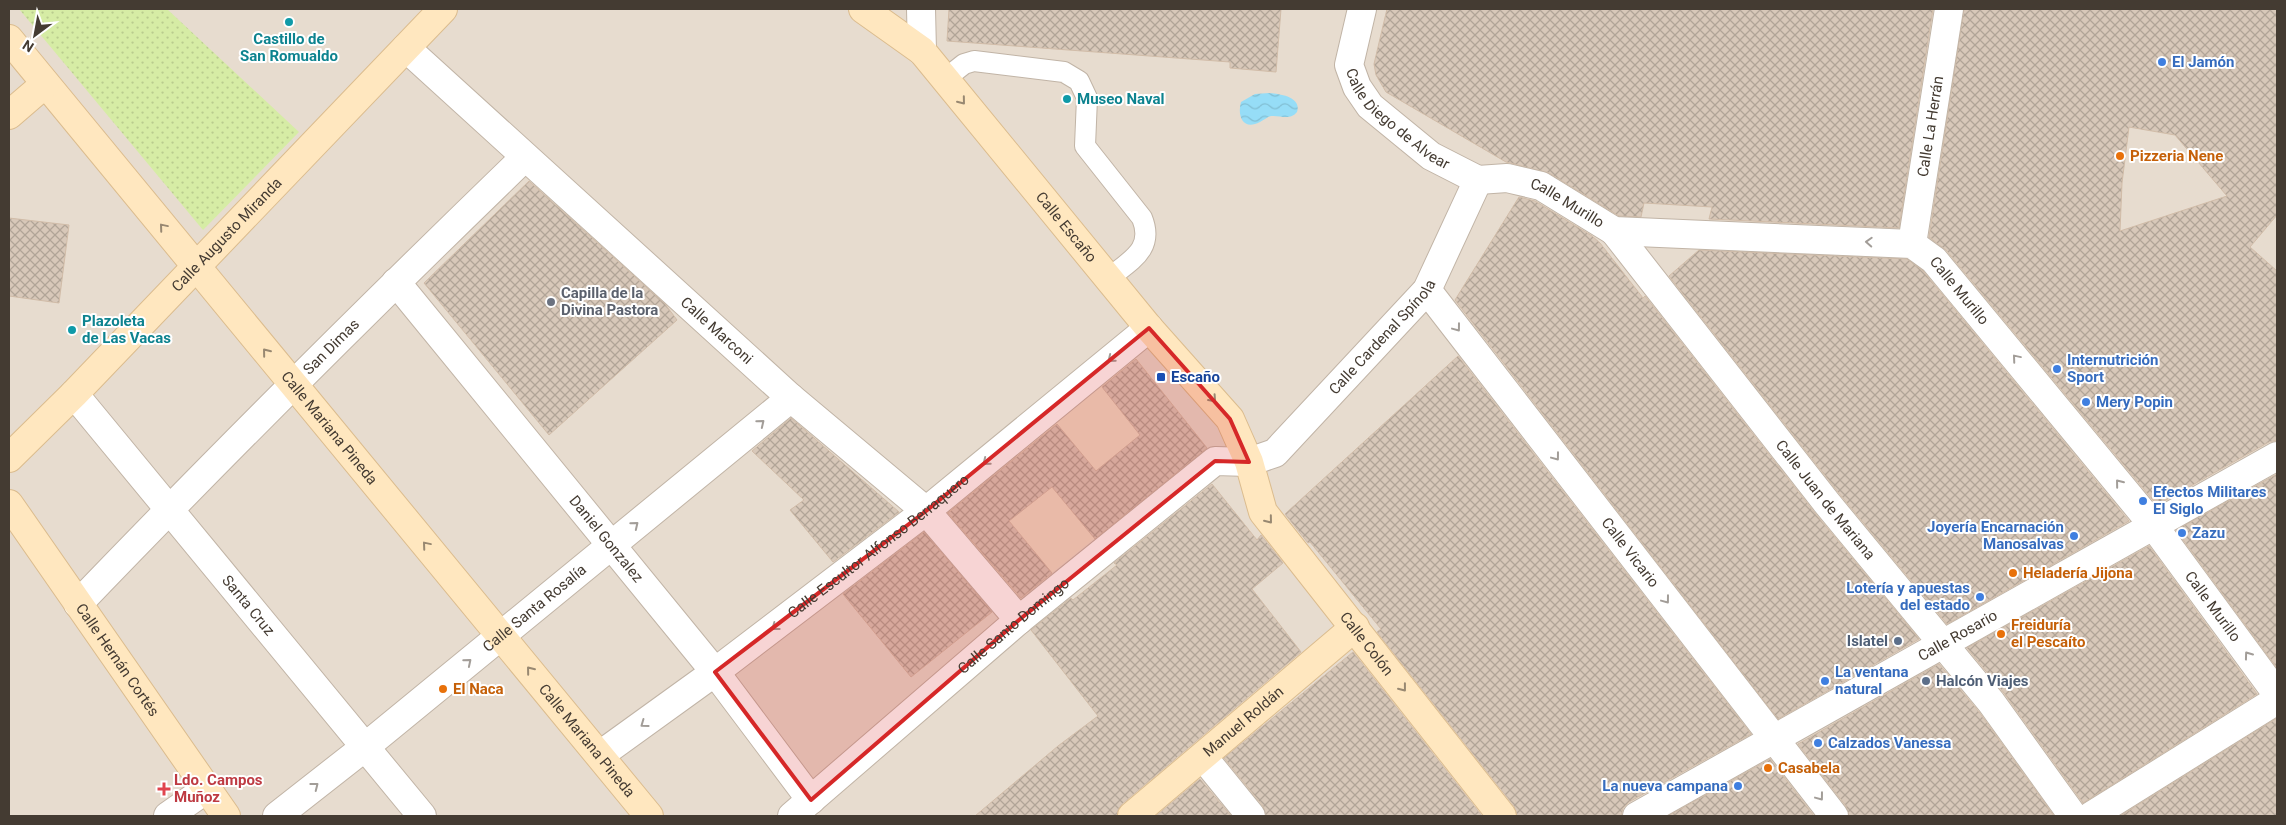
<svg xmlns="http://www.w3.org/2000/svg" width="2286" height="825" font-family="Roboto,sans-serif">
<defs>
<pattern id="grass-dots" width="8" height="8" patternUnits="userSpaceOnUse" patternTransform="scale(1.25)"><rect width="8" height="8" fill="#d6eca5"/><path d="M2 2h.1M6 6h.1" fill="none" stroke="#b9cb8e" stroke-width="1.8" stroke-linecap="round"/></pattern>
<pattern id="water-waves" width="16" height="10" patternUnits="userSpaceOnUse" patternTransform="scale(1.25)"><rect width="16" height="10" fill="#96ddf7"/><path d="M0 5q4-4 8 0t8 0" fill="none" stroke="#82bfd4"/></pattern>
<pattern id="building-cross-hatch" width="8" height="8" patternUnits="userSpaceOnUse" patternTransform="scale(1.25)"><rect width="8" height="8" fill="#d8c8b9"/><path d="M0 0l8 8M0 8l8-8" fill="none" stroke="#b1a497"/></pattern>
</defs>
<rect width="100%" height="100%" fill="#f3ebe1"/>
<path fill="#e7dccf" d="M9,9H2277V816H9Z"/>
<path fill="#eedfc9" d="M1133,354L1207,448L1016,602L941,508Z"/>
<path fill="url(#grass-dots)" d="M19,9H167L299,132L203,230Z"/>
<path fill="url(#water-waves)" d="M1269,93C1280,94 1302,97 1297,112C1290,121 1280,115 1271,116C1267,117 1264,120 1260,122C1243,131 1237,116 1241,102L1255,94Z"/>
<path fill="url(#building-cross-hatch)" stroke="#d1bca8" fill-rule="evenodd" d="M949,9H1281L1276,72L1230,68V62L947,41Z
M1387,9H1933L1899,228L1709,219L1712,207L1644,203L1641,217L1619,216L1549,173L1506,162L1386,92L1376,75L1374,64Z
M1964,9H2277V215L2250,247L2277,271V440L2269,442L2157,505L1946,250L1929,237ZM2129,127L2175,135L2227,196L2120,231L2122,183Z
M529,181L665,304L677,320L549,435L424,283Z
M1519,197L1535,201L1592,236L1600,243L1643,298L1645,296L1814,512L1919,639L1778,719L1455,300Z
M9,218L69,225L59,303L9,296Z
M1699,250L1907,259L1923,271L2129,521L1947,624L1838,492L1669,276Z
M1458,356L1751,734L1629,802L1623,808L1621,816H1517L1514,806L1377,632L1381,629L1310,542L1308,543L1285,514Z
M1136,359L1207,448L1095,539L1052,487L1009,521L1052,573L1021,598L948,513L1057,424L1096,471L1140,435L1102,387Z
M791,418L899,512L833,562L790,510L804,500L752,451Z
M2277,474V668L2176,530Z
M1212,484L1257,540L1261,535L1283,563L1252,589L1301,652L1122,804L1118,810L1117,816H975L1058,746L1098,716L1031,630L1071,598L1073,600L1117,565L1114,563Z
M924,532L992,612L911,677L843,594Z
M2149,546L2257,694L2083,803L2004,693L1967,648Z
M1353,652L1482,816H1266L1263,806L1224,758Z
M1939,664L1979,712L2054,816H1849L1846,806L1798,744Z
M2277,718V816H2120Z
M1770,759L1814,816H1668Z
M1200,779L1231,816H1156Z"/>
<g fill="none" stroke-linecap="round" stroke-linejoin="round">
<defs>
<path id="lane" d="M945,79L964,64L974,61L1064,72L1079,81L1087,98L1085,146L1142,218C1155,250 1129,261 1108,279"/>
<g id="street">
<path d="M921,9L922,51"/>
<path id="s1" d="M1362,9L1349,65L1357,87L1370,106L1431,156L1478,180"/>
<path id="s2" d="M406,48L791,398L926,511L1019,620"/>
<path id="s3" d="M1478,180L1507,178L1541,186L1614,231L1912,244L1934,260L2153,525L2277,694"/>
<path id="s4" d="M1614,231L1826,502L1991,702L2073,816"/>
<path id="s5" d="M1912,244L1949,9"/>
<path id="s6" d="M396,282L715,672L811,800"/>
<path id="s7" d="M1427,290L1834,816"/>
<path id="s8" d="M74,394L422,816"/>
<path id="s9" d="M78,604C224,452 373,304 525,157"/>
<path id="s10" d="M600,755L715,672L926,511L1149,328"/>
<path d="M1203,757L1251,816"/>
<path d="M168,816L208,788"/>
<path id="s11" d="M277,816L365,747L791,398"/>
<path id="s12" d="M792,816L1019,620L1215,461L1249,462L1275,453L1427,290L1478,180"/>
<path id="s13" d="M1637,816L2277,456"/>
<path d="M2091,816L2277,700"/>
</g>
<g id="secondary">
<path id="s14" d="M863,9L922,51L1149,328L1230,419L1249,462L1263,512L1502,816"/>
<path id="s15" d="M9,39L649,816"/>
<path d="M9,115L45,84"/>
<path id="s16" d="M9,458L74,394L443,9"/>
<path id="s17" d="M9,504L226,816"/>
<path id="s18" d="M1132,816L1355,627"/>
</g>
</defs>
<use href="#lane" stroke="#c1b4a6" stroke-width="22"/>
<use href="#street" stroke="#c1b4a6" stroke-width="30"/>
<use href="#secondary" stroke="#dbbc8e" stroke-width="30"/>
<use href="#lane" stroke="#fff" stroke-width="20"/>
<use href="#street" stroke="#fff" stroke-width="28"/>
<use href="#secondary" stroke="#ffe7bf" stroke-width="28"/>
</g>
<defs><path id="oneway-chevron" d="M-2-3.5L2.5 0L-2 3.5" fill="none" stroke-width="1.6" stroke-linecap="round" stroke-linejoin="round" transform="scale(1.25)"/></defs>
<g stroke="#988871">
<use href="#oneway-chevron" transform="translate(962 101) rotate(51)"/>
<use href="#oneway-chevron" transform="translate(163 227) rotate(-130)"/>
<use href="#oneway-chevron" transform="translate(266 352) rotate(-129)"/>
<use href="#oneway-chevron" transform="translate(1213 399) rotate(48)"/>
<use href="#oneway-chevron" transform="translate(1269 520) rotate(51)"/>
<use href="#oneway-chevron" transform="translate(426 545) rotate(-130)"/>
<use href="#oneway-chevron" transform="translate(530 670) rotate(-129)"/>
<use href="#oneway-chevron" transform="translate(1403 688) rotate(52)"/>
</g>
<g stroke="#a29d98">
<use href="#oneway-chevron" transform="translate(1869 242) rotate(-177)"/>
<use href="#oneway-chevron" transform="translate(1457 328) rotate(53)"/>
<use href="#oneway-chevron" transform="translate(2016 358) rotate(-130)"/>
<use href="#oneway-chevron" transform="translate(1111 359) rotate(141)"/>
<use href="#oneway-chevron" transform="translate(761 423) rotate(-39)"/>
<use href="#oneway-chevron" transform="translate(1556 457) rotate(53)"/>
<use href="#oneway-chevron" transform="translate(986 462) rotate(141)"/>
<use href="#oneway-chevron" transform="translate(2119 483) rotate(-129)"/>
<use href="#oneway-chevron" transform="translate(635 525) rotate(-39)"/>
<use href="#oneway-chevron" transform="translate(1666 600) rotate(53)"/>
<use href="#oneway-chevron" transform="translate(775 627) rotate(143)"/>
<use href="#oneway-chevron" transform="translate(2248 655) rotate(-126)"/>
<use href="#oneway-chevron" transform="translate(468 662) rotate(-40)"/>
<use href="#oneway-chevron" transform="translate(644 724) rotate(144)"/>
<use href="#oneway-chevron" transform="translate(315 786) rotate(-38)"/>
<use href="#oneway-chevron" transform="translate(1820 797) rotate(53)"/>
</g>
<path fill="#d62828" fill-opacity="0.2" stroke="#d62828" stroke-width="4" stroke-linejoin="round" d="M1149,328L1230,419L1249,462L1215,461L1019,620L811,800L715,672L926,511Z"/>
<g fill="#0f9aa8" stroke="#fff" stroke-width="2">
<circle cx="289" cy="22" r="5"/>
<circle cx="1067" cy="99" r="5"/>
<circle cx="72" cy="330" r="5"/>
</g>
<g fill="#3f7fe0" stroke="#fff" stroke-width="2">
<circle cx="2162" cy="62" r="5"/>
<circle cx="2057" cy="369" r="5"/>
<circle cx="2086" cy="402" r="5"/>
<circle cx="2143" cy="501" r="5"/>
<circle cx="2182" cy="533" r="5"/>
<circle cx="2074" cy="536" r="5"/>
<circle cx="1980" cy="597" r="5"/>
<circle cx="1825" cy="681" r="5"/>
<circle cx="1818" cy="743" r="5"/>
<circle cx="1738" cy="786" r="5"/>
</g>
<g fill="#e8710a" stroke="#fff" stroke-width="2">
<circle cx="2120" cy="156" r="5"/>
<circle cx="2013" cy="573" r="5"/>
<circle cx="2001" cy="634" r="5"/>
<circle cx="443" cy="689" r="5"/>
<circle cx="1768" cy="768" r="5"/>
</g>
<circle fill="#6b7280" stroke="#fff" stroke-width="2" cx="551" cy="302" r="5"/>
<rect fill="#1a4fb4" stroke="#fff" stroke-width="2" x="1156" y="372" width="10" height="10" rx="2.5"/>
<g fill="#5c6f8a" stroke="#fff" stroke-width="2">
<circle cx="1898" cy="641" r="5"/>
<circle cx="1926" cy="681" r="5"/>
</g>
<path fill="#e0444e" stroke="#fff" stroke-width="2" d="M161.5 781.5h5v5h5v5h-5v5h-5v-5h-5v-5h5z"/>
<g text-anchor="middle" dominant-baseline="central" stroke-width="4" stroke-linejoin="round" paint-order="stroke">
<g font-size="15" font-weight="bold" fill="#0d838f" stroke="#fff" text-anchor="start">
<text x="289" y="39" text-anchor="middle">Castillo de<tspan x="289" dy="17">San Romualdo</tspan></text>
<text x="1077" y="99">Museo Naval</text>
<text x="82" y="321">Plazoleta<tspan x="82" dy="17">de Las Vacas</tspan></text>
</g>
<g font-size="15" font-weight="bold" fill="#366cbe" stroke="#fff" text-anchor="start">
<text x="2172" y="62">El Jamón</text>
<text x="2067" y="360">Internutrición<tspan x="2067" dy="17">Sport</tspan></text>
<text x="2096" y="402">Mery Popin</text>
<text x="2153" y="492">Efectos Militares<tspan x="2153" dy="17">El Siglo</tspan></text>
<text x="2064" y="527" text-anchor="end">Joyería Encarnación<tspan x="2064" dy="17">Manosalvas</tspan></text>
<text x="2192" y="533">Zazu</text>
<text x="1970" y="588" text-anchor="end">Lotería y apuestas<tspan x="1970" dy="17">del estado</tspan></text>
<text x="1835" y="672">La ventana<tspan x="1835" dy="17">natural</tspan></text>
<text x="1828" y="743">Calzados Vanessa</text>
<text x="1728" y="786" text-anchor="end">La nueva campana</text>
</g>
<g font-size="15" fill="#443b32" stroke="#fff">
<text stroke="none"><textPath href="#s1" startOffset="132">Calle Diego de Alvear</textPath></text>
<text stroke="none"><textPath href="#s5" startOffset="119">Calle La Herrán</textPath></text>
<text stroke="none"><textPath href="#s3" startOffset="95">Calle Murillo</textPath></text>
<text stroke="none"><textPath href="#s14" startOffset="300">Calle Escaño</textPath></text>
<text stroke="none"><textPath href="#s16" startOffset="312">Calle Augusto Miranda</textPath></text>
<text stroke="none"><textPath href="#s3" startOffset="515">Calle Murillo</textPath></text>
<text stroke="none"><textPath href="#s2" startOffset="420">Calle Marconi</textPath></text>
<text stroke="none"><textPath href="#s12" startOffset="772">Calle Cardenal Spínola</textPath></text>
<text stroke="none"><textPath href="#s9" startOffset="361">San Dimas</textPath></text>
<text stroke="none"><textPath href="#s15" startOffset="504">Calle Mariana Pineda</textPath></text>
<text stroke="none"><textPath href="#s4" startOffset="342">Calle Juan de Mariana</textPath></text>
<text stroke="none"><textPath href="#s6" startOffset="332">Daniel Gonzalez</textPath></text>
<text stroke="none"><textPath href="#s10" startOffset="348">Calle Escultor Alfonso Berraquero</textPath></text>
<text stroke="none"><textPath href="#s7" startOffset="332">Calle Vicario</textPath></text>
<text stroke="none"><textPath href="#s8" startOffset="274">Santa Cruz</textPath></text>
<text stroke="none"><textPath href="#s3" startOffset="920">Calle Murillo</textPath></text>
<text stroke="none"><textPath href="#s11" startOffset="331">Calle Santa Rosalía</textPath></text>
<text stroke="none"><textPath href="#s12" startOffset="292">Calle Santo Domingo</textPath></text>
<text stroke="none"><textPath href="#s13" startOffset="368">Calle Rosario</textPath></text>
<text stroke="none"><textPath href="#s14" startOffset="819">Calle Colón</textPath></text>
<text stroke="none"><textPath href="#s17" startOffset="190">Calle Hernán Cortés</textPath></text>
<text stroke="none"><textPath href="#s18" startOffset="146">Manuel Roldán</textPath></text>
<text stroke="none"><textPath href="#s15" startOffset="909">Calle Mariana Pineda</textPath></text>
</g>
<g font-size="15" font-weight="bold" fill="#c56008" stroke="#fff" text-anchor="start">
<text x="2130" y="156">Pizzeria Nene</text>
<text x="2023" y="573">Heladería Jijona</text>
<text x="2011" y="625">Freiduría<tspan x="2011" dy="17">el Pescaíto</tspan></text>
<text x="453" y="689">El Naca</text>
<text x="1778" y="768">Casabela</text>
</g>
<g font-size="15" font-weight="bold" fill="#5b616d" stroke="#fff" text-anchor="start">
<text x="561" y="293">Capilla de la<tspan x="561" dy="17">Divina Pastora</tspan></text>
</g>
<g font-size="15" font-weight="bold" fill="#164399" stroke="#fff" text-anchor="start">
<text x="1171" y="377">Escaño</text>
</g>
<g font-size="15" font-weight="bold" fill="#4e5e75" stroke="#fff" text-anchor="end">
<text x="1888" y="641">Islatel</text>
<text x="1936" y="681" text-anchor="start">Halcón Viajes</text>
</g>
<g font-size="15" font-weight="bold" fill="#be3a42" stroke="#fff" text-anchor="start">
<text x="174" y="780">Ldo. Campos<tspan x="174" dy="17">Muñoz</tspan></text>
</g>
</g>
<rect width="2286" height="825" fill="none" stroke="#443b32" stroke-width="20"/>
<g transform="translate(35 35) rotate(212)" stroke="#ffffff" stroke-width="4" paint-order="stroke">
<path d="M0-4L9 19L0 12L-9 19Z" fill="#443b32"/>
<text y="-8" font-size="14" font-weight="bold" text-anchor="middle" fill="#443b32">N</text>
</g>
</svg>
